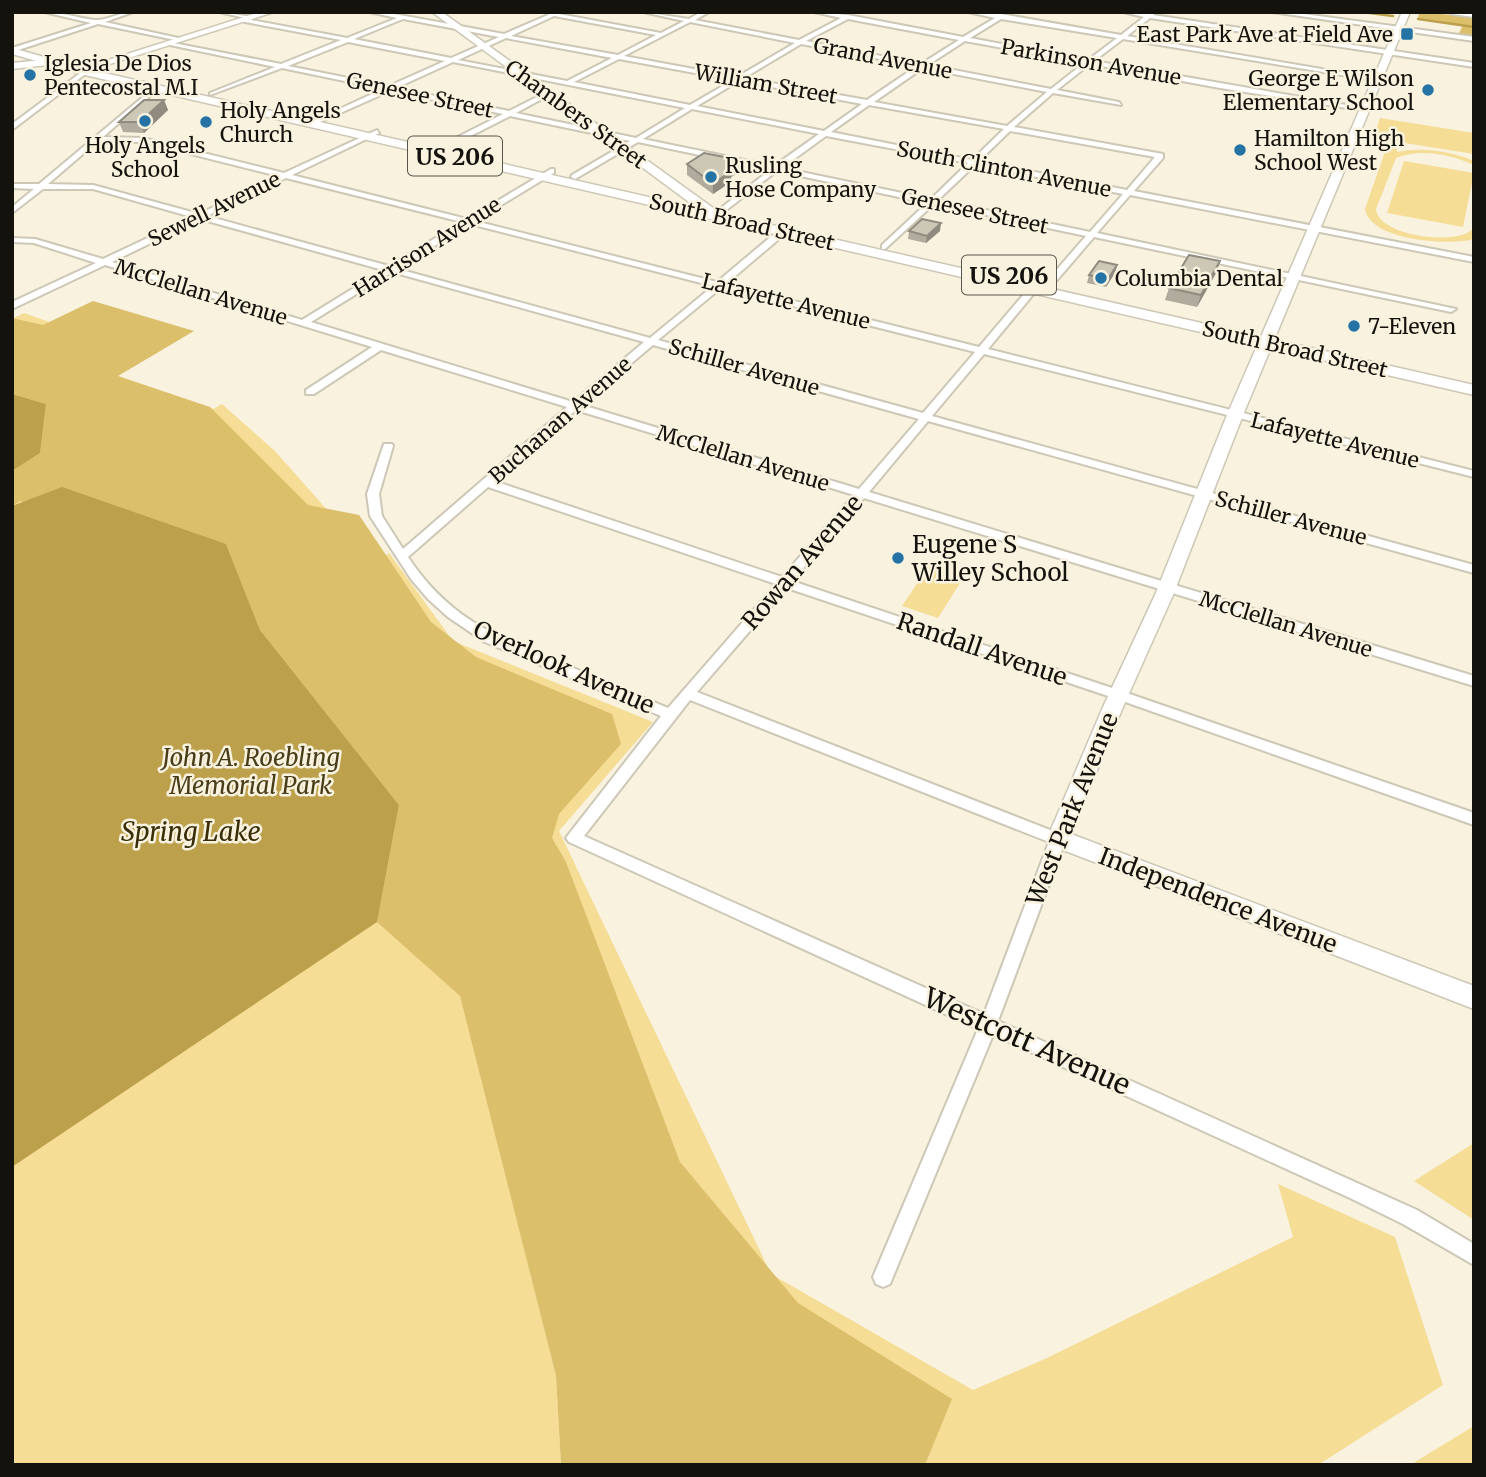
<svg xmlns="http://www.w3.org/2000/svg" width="1486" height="1477" font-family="Merriweather,serif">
<rect width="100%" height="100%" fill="#f8f2df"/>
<path fill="#f6dd96" d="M1380,118L1474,133V154L1373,138Z
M1387,146L1397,148V152C1422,147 1450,151 1474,161V165C1451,154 1420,148 1396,158L1376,209C1378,236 1458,247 1474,228V239C1450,246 1370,241 1365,209Z
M1404,161L1474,173L1463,227L1387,213Z
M24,313L58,325L112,374L213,409L222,404L275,451L375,564L389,553L453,641L653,722L559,831L771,1274L973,1390L1047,1358L1293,1237L1278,1184L1395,1237L1443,1385L1318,1465H925L943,1420L860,1461L484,947L429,968L460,995L556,1376L561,1465H12V319Z
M932,561L967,572L938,618L902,606Z
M1474,1143V1220L1414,1181Z
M1474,1426V1465H1410Z"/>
<path fill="#dbbf6a" d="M1419,12L1474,17V37L1458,35L1463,25L1418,19Z
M93,301L194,331L118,376L210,407L308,505L359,515L431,622L476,657L612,714L621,744L559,814L552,838L566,862L680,1162L798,1303L952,1399L925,1465H561L556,1376L460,996L377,922L399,805L260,630L226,544L20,501L12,506V471L40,453L46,404L12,394V318L43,325Z"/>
<path fill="#bca04b" d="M12,394L46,404L40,453L12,471Z
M62,487L226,544L260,630L399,805L377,922L12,1167V506Z"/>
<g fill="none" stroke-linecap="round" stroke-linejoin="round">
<path stroke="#bca04b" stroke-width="2.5" d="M1362,12L1393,16
M1418,19L1474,27"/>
<defs>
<path id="street" d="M44,12C62,12 77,18 94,20C107,21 120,12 133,12L105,22L183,39L180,41L98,24L12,52V48L91,23Z
M219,12L253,17L251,20L347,38L397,18L369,12H383L504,34L548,15V13L562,12L559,14L661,33L684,21L643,12L689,19L701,12H709L695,20L799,40L841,18L814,12L848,15L963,37L995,18L968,12L1001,14L1121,35L1144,17L1123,12L1148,14L1157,12L1153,15L1474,63V67L1150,18L1127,36L1381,79L1378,81L1123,39L1094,61L1369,109L1366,111L1220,88L1090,64L1057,90L1119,102L1121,105L1053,93L1014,127L1163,154V158L1134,191L1474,257V262L1130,195L1097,233L1456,309L1451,312L1094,237L1052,286H1046V282L1086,236L934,204L885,249H882V245L927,203L777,171L716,218L712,216L713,214L770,170L638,142L575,179L571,177L572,175L630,141L510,116L445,149L442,145L503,114L390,91L311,126L309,123L383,89L282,68L210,95V93L275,67L170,45L168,42L281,64L341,40L245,22L242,20L245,18ZM554,16L656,35L618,55L511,36ZM403,19L499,37L451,58L354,39ZM848,19L959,40L921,64L806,41ZM1001,19L1117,38L1088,60L970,38ZM690,22L795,43L737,77L624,56ZM506,38L612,58L567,81L458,60ZM965,41L1084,63L1051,89L928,65ZM348,42L445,61L389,86L288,66ZM801,44L917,66L867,100L744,78ZM619,59L733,80L690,105L574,82ZM453,62L685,108L636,138L516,113L551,94L549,91L509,111L396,88ZM923,68L1047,92L1007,126L874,102ZM739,81L862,104L824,131L697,106ZM869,105L1004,129L972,160L831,132ZM692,109L819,134L774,166L643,139ZM1010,131L1155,157L1127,190L979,161ZM826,136L968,163L931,199L782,168ZM975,165L1123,194L1090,232L938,200Z
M1272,12H1289L1474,37V41Z
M1449,12L1474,13V17L1452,14Z
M83,71L88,72L12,130V124Z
M156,86L158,89L103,137L143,138L284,173L377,130L379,133L292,175L467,219L551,169H554V173L475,221L717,282L780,229H786V233L726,284L979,347L1030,287H1036V291L988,349L1474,471V477L984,354L932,416L1474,565V573L928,421L869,492L1474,676V686L864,498L792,581L1124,692L1474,813V825L1114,698L787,588L697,692L1063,835L1066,839L998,1021L1417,1210L1474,1244V1265L1403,1224L1350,1198L993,1035L890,1284L883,1287L876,1284L873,1277L978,1029L569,842L566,838L569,834L661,716L485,642L448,617L428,599L411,579L370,516L367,494L384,444H392L393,446L379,494L382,516L403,549L567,407L381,350L314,394H306V390L372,347L105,265L12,309V302L96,263L34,243L12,242V238L35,239L103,259L192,217L93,189H43L12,213V207L34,189L12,188V184H39ZM98,141L143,142L278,176L199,214L93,185L48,184ZM286,178L462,222L389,266L207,216ZM200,219L383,270L302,320L112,262ZM470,224L713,286L650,338L398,269ZM392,272L644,342L573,402L311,322ZM721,288L975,352L923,413L658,340ZM653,345L919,419L859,489L582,405ZM576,410L854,495L782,577L494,481ZM488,487L776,584L668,708C633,693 598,679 564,664C497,637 450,620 408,557ZM690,700L1049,842L984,1014L584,836Z"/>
<path id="secondary" d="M260,12H274L94,69L86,67Z
M432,12H442L720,213V219H712Z
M1402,12H1410L1243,415L1173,595L1123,707L1071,834L1474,986V1009L1050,845L1047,839L1103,707L1155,595L1227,415Z
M63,58L66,59V63L12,69V63Z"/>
<path id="primary" d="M12,48L87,69L1474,385V395L85,75L12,54Z"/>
</defs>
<use href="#street" stroke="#cdc7b5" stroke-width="4"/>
<use href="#secondary" stroke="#cdc7b5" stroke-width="3"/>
<use href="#primary" stroke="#cdc7b5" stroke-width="3"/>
<use href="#street" fill="#fff" fill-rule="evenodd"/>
<use href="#secondary" fill="#fff" fill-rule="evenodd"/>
<use href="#primary" fill="#fff" fill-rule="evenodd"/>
</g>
<path fill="#b0ab9c" d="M164,100L168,110L144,133L123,132L119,122Z
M740,160V171L731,177V182L713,194L687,175V164Z
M909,231H940L926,243L908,239Z
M1220,261L1216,273L1197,307L1165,300L1169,288Z
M1117,265L1115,273L1106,287L1087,283L1089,275Z"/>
<path fill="#908b7f" d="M164,100L168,110L144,133L140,122Z
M740,160V171L731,177V182L713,194V184L727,170Z
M941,223L940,231L926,243L927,236Z
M1220,261L1216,273L1197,307L1201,295Z
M1117,265L1115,273L1106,287L1108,279Z"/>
<path fill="#cdc7b5" stroke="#908b7f" stroke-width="2" d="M144,100H164L140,122H119Z
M704,153L740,160L727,170L731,171L713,184L687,164Z
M922,219L941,223L927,236L909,231Z
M1189,255L1220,261L1201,295L1169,288Z
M1099,261L1117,265L1108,279L1089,275Z"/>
<g fill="#2473a4" stroke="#f8f2df" stroke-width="2.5">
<rect x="1400" y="27" width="14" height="14" rx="3.5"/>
<circle cx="30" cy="75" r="7"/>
<circle cx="1428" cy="90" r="7"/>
<circle cx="145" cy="121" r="7"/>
<circle cx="206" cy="122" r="7"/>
<circle cx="1240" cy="150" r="7"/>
<circle cx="711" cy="177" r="7"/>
<circle cx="1101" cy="278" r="7"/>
<circle cx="1354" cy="326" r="7"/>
<circle cx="898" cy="558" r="7"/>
</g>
<g text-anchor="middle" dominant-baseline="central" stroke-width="5" stroke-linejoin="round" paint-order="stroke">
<g font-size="21" fill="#14120c" stroke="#f8f2df" text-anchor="start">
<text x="1393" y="34" text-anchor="end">East Park Ave at Field Ave</text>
<text x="44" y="63">Iglesia De Dios<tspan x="44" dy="24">Pentecostal M.I</tspan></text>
<text x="1414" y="78" text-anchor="end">George E Wilson<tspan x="1414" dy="24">Elementary School</tspan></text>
<text x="220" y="110">Holy Angels<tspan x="220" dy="24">Church</tspan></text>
<text x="1254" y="138">Hamilton High<tspan x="1254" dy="24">School West</tspan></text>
<text x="145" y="145" text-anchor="middle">Holy Angels<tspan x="145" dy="24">School</tspan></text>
<text x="725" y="165">Rusling<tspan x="725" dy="24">Hose Company</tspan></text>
<text x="1115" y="278">Columbia Dental</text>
<text x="1368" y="326">7-Eleven</text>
</g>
<g font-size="21" fill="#14120c" stroke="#f8f2df">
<text transform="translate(883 58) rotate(11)">Grand Avenue</text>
<text transform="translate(1091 62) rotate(10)">Parkinson Avenue</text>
<text transform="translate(766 84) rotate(10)">William Street</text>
<text transform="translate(420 95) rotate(12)">Genesee Street</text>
<text transform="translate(576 114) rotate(36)">Chambers Street</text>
<text transform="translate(1004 169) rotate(11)">South Clinton Avenue</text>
<text transform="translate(214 209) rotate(-26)">Sewell Avenue</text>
<text transform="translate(975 211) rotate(12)">Genesee Street</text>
<text transform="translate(742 222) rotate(13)">South Broad Street</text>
<text transform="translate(427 247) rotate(-32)">Harrison Avenue</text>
<text transform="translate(201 292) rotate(17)">McClellan Avenue</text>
<text transform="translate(786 301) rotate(14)">Lafayette Avenue</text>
<text transform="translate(1295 349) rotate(13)">South Broad Street</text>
<text transform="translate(744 367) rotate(16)">Schiller Avenue</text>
<text transform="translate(560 420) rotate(-41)">Buchanan Avenue</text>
<text transform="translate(1335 440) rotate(14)">Lafayette Avenue</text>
<text transform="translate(743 458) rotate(17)">McClellan Avenue</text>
<text transform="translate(1291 518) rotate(15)">Schiller Avenue</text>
<text transform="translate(1286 624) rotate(17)">McClellan Avenue</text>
</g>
<g fill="#f8f2df" stroke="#58554b" stroke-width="2">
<rect x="408" y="136.5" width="94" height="39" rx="5"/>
<rect x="962" y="255.5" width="94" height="39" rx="5"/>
</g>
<g font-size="23" font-weight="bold" fill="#14120c">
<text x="455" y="156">US 206</text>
<text x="1009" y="275">US 206</text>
</g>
<g font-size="24" fill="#14120c" stroke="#f8f2df" text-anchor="start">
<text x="912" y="544">Eugene S<tspan x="912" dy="28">Willey School</tspan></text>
</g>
<g font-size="24" fill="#14120c" stroke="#f8f2df">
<text transform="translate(802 562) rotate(-49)">Rowan Avenue</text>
<text transform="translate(982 649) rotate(19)">Randall Avenue</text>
<text transform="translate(564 667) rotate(24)">Overlook Avenue</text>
<text transform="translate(1072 809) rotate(-68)">West Park Avenue</text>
<text transform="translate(1218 900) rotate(21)">Independence Avenue</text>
</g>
<g font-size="24" font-style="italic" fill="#493d19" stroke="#f8f2df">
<text x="251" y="757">John A. Roebling<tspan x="251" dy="28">Memorial Park</tspan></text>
</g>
<g font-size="26" font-style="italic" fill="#3a2e08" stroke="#f8f2df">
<text x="191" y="831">Spring Lake</text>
</g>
<g font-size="28" fill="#14120c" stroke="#f8f2df">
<text transform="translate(1027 1041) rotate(24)">Westcott Avenue</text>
</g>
</g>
<rect width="1486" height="1477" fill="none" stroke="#14120c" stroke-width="28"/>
</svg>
